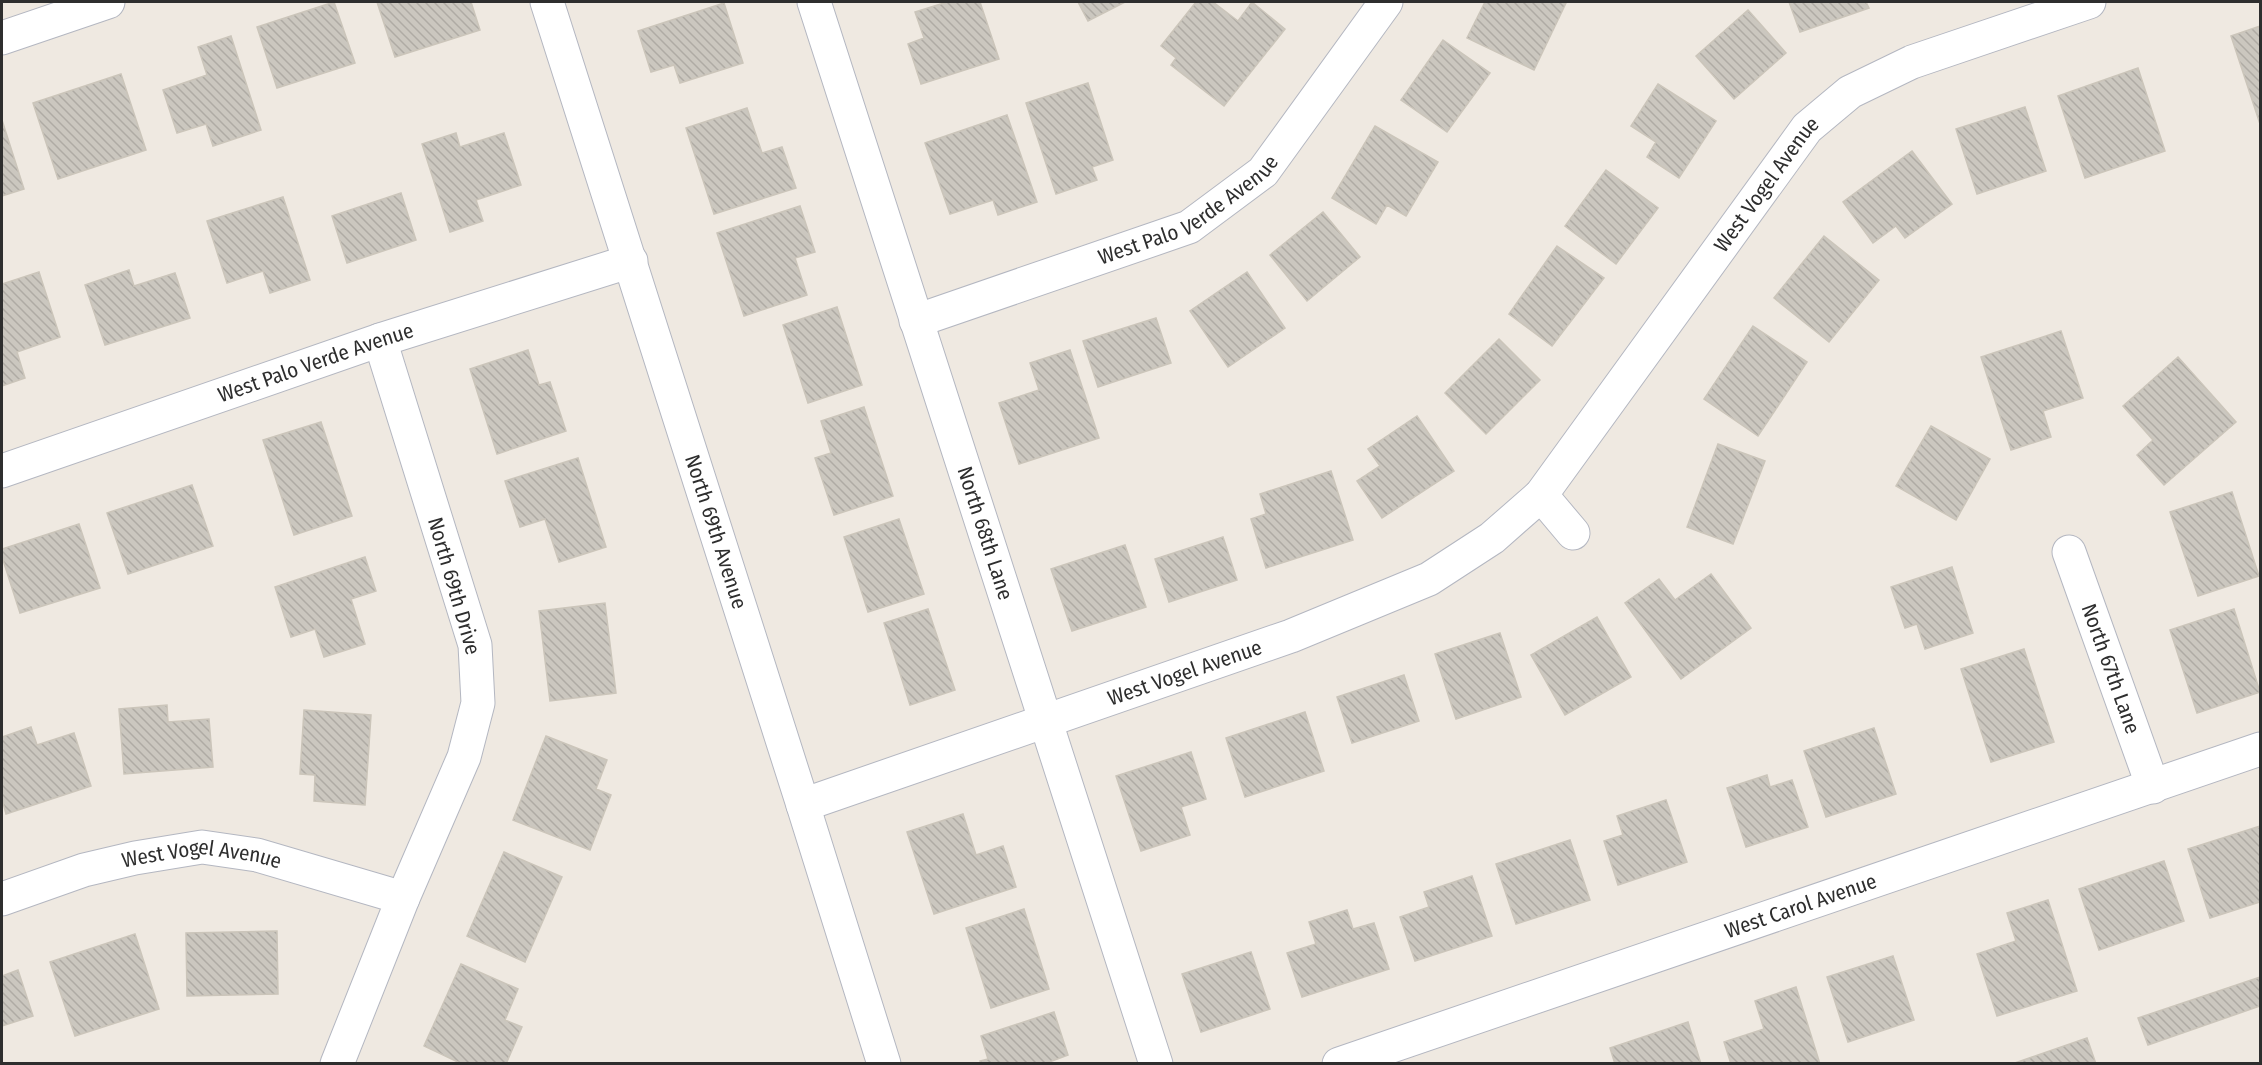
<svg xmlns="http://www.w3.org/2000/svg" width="2262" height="1065" font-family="'Fira Sans Condensed',sans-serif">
<defs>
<pattern id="building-back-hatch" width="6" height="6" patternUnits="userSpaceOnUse" patternTransform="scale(1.5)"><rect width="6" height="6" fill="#cbc7bf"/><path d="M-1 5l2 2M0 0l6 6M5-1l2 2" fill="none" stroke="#afaba4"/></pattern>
</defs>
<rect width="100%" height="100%" fill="#efe9e1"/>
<path fill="url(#building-back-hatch)" stroke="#cbc5ba" stroke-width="1.5" d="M334,2L355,63L277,88L257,27Z
M377,2H471L480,30L395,57Z
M947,2H980L999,59L921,84L908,44L924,38L915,12Z
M1078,2H1125L1088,21Z
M1196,2H1213L1238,21L1252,2L1285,29L1224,106L1171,65L1176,58L1161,46Z
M1485,2H1562L1566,3L1534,70L1467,38Z
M1789,2H1866L1869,8L1800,32Z
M724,3L743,63L680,83L674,65L651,72L638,31Z
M1748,10L1786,53L1734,99L1696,56Z
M2260,26V124L2231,36Z
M231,36L261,130L213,146L206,124L177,133L163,90L207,75L198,47Z
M1443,40L1490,73L1447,132L1401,100Z
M2138,68L2165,151L2085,178L2058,96Z
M121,74L146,150L58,179L33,103Z
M1088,83L1113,160L1092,167L1097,180L1056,194L1026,103Z
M1658,84L1716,121L1679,178L1647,157L1656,142L1631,126Z
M2025,107L2046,171L1977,194L1956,129Z
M747,108L762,153L782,147L796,188L714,214L686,128Z
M1007,115L1037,202L998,215L993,200L950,214L925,143Z
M2,120L24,189L2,196Z
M1375,126L1438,162L1406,216L1387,205L1376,224L1332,198Z
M456,133L460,147L504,133L521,185L476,200L483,221L450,232L422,144Z
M1912,151L1952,204L1905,238L1896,226L1873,243L1843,202Z
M1606,170L1658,208L1616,264L1565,226Z
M401,193L416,240L347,263L332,216Z
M283,197L310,280L270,293L263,271L227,283L207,221Z
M800,206L815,252L795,258L807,295L744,316L717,233Z
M1323,212L1360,257L1307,301L1270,255Z
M1824,236L1879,280L1829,342L1774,298Z
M1557,246L1604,278L1552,346L1509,314Z
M129,270L134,286L175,273L190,318L105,345L85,285Z
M39,272L60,337L17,352L25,378L2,386V284Z
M1247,272L1285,328L1228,367L1190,311Z
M837,307L862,385L808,403L783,325Z
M1156,318L1171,363L1098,387L1083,341Z
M1753,326L1807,362L1758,436L1704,399Z
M2061,331L2083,398L2043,411L2051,437L2011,450L1981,357Z
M1499,339L1540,380L1486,434L1445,393Z
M528,350L539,385L550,382L566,431L497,454L470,369Z
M1070,350L1099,438L1019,464L999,403L1039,390L1030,363Z
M2178,357L2236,422L2164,485L2137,455L2153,440L2123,406Z
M864,407L893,496L834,515L815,458L831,453L821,421Z
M1417,416L1454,471L1382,518L1357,481L1380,466L1368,449Z
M321,422L352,516L294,535L263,440Z
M1931,426L1990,459L1956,520L1896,486Z
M1718,444L1765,461L1733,544L1687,527Z
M578,458L606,547L559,562L545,519L520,527L505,481Z
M1331,471L1353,540L1266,568L1251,519L1266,514L1260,494Z
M192,485L213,546L128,574L107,513Z
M2232,492L2259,576L2198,596L2170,512Z
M899,519L924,594L868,612L844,537Z
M79,524L100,588L20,613L2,557V549Z
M1223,537L1237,580L1169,602L1155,559Z
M1125,545L1146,607L1072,631L1051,569Z
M365,557L376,591L351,599L365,644L324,657L315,629L291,637L275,587Z
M1952,567L1973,633L1925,649L1917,624L1905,628L1891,587Z
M1711,574L1751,628L1681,679L1625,603L1659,579L1675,600Z
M605,603L616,693L550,701L539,611Z
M928,609L955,690L910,705L884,623Z
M2234,609L2260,692L2197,713L2170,630Z
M1597,617L1631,677L1565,715L1531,655Z
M1500,633L1521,697L1456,719L1435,654Z
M2024,649L2054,742L1991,762L1961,669Z
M1404,675L1419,721L1352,743L1337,697Z
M167,705L168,722L209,719L213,767L124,774L119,709Z
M304,710L371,715L365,805L314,801L315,775L300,774Z
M1305,712L1324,771L1245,797L1226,738Z
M31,727L37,745L74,733L91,786L6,814L2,799V737Z
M1874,728L1896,794L1826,817L1804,751Z
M546,736L607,760L596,789L611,795L590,850L513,820Z
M1191,752L1206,799L1181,807L1190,835L1141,851L1116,776Z
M1767,775L1770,787L1792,780L1808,827L1746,847L1727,788Z
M1666,800L1687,862L1618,885L1604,841L1623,835L1617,816Z
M963,814L976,855L1003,846L1016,887L934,914L907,832Z
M2260,826V902L2210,918L2188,849Z
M1570,840L1590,900L1516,924L1496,864Z
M504,852L562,877L525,962L467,936Z
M2164,861L2184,921L2099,950L2079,889Z
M1472,876L1492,936L1415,961L1400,917L1429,907L1424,892Z
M2048,900L2077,991L1997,1016L1977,954L2016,941L2007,913Z
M1024,909L1049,989L991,1008L966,928Z
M1347,910L1353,929L1374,923L1389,969L1302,997L1287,953L1316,944L1309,922Z
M277,931L278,994L187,996L186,933Z
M135,934L159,1009L75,1036L50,962Z
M1251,952L1270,1009L1201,1032L1182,974Z
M1893,956L1914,1020L1848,1042L1827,977Z
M461,964L518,989L505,1020L522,1027L506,1064H462L424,1046Z
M18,970L33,1016L2,1026V976Z
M2260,977V1006L2148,1045L2138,1018Z
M1796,987L1820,1064H1731L1724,1042L1764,1029L1755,1001Z
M1054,1012L1068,1055L1044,1064H981L980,1061L988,1059L981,1036Z
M1688,1022L1701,1064H1615L1610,1048Z
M2087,1038L2096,1064H2012Z"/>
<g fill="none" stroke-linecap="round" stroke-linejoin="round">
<defs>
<g id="street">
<path id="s1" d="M547,2L803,805L884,1064"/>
<path id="s2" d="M814,2L1156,1064"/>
<path d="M2,38L108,2"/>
<path id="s3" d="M916,321L1189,227L1263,172L1386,2"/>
<path id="s4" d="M2,471L380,340L631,261"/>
<path d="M1541,495L1573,533"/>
<path id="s5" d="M2069,552L2153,787"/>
<path id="s6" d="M803,805L1291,636L1429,579L1492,538L1541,495L1807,128L1850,92L1912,62L2089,2"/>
<path id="s7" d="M2,899L84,870L135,858L202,847L257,855L403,898"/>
<path d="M337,1064L403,898L464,757L478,703L475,645L380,340"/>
<path id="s8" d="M1339,1064L2260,749"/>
</g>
</defs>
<use href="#street" stroke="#b4b7c1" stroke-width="35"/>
<use href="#street" stroke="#fff" stroke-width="33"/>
</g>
<g text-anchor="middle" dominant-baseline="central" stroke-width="6" stroke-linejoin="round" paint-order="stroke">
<g font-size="21" fill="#2e2e2e" stroke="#fff">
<text stroke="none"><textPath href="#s6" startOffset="1190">West Vogel Avenue</textPath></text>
<text stroke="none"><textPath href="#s3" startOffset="296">West Palo Verde Avenue</textPath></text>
<text stroke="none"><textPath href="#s4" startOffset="332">West Palo Verde Avenue</textPath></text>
<text stroke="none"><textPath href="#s1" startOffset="556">North 69th Avenue</textPath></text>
<text stroke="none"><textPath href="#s2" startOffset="558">North 68th Lane</textPath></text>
<text transform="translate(454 586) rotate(74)">North 69th Drive</text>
<text stroke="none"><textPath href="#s5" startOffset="124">North 67th Lane</textPath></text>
<text stroke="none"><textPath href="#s6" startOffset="404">West Vogel Avenue</textPath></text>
<text stroke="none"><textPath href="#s7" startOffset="207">West Vogel Avenue</textPath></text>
<text stroke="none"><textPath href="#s8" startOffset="488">West Carol Avenue</textPath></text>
</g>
</g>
<rect width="2262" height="1065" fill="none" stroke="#2e2e2e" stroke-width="6"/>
</svg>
